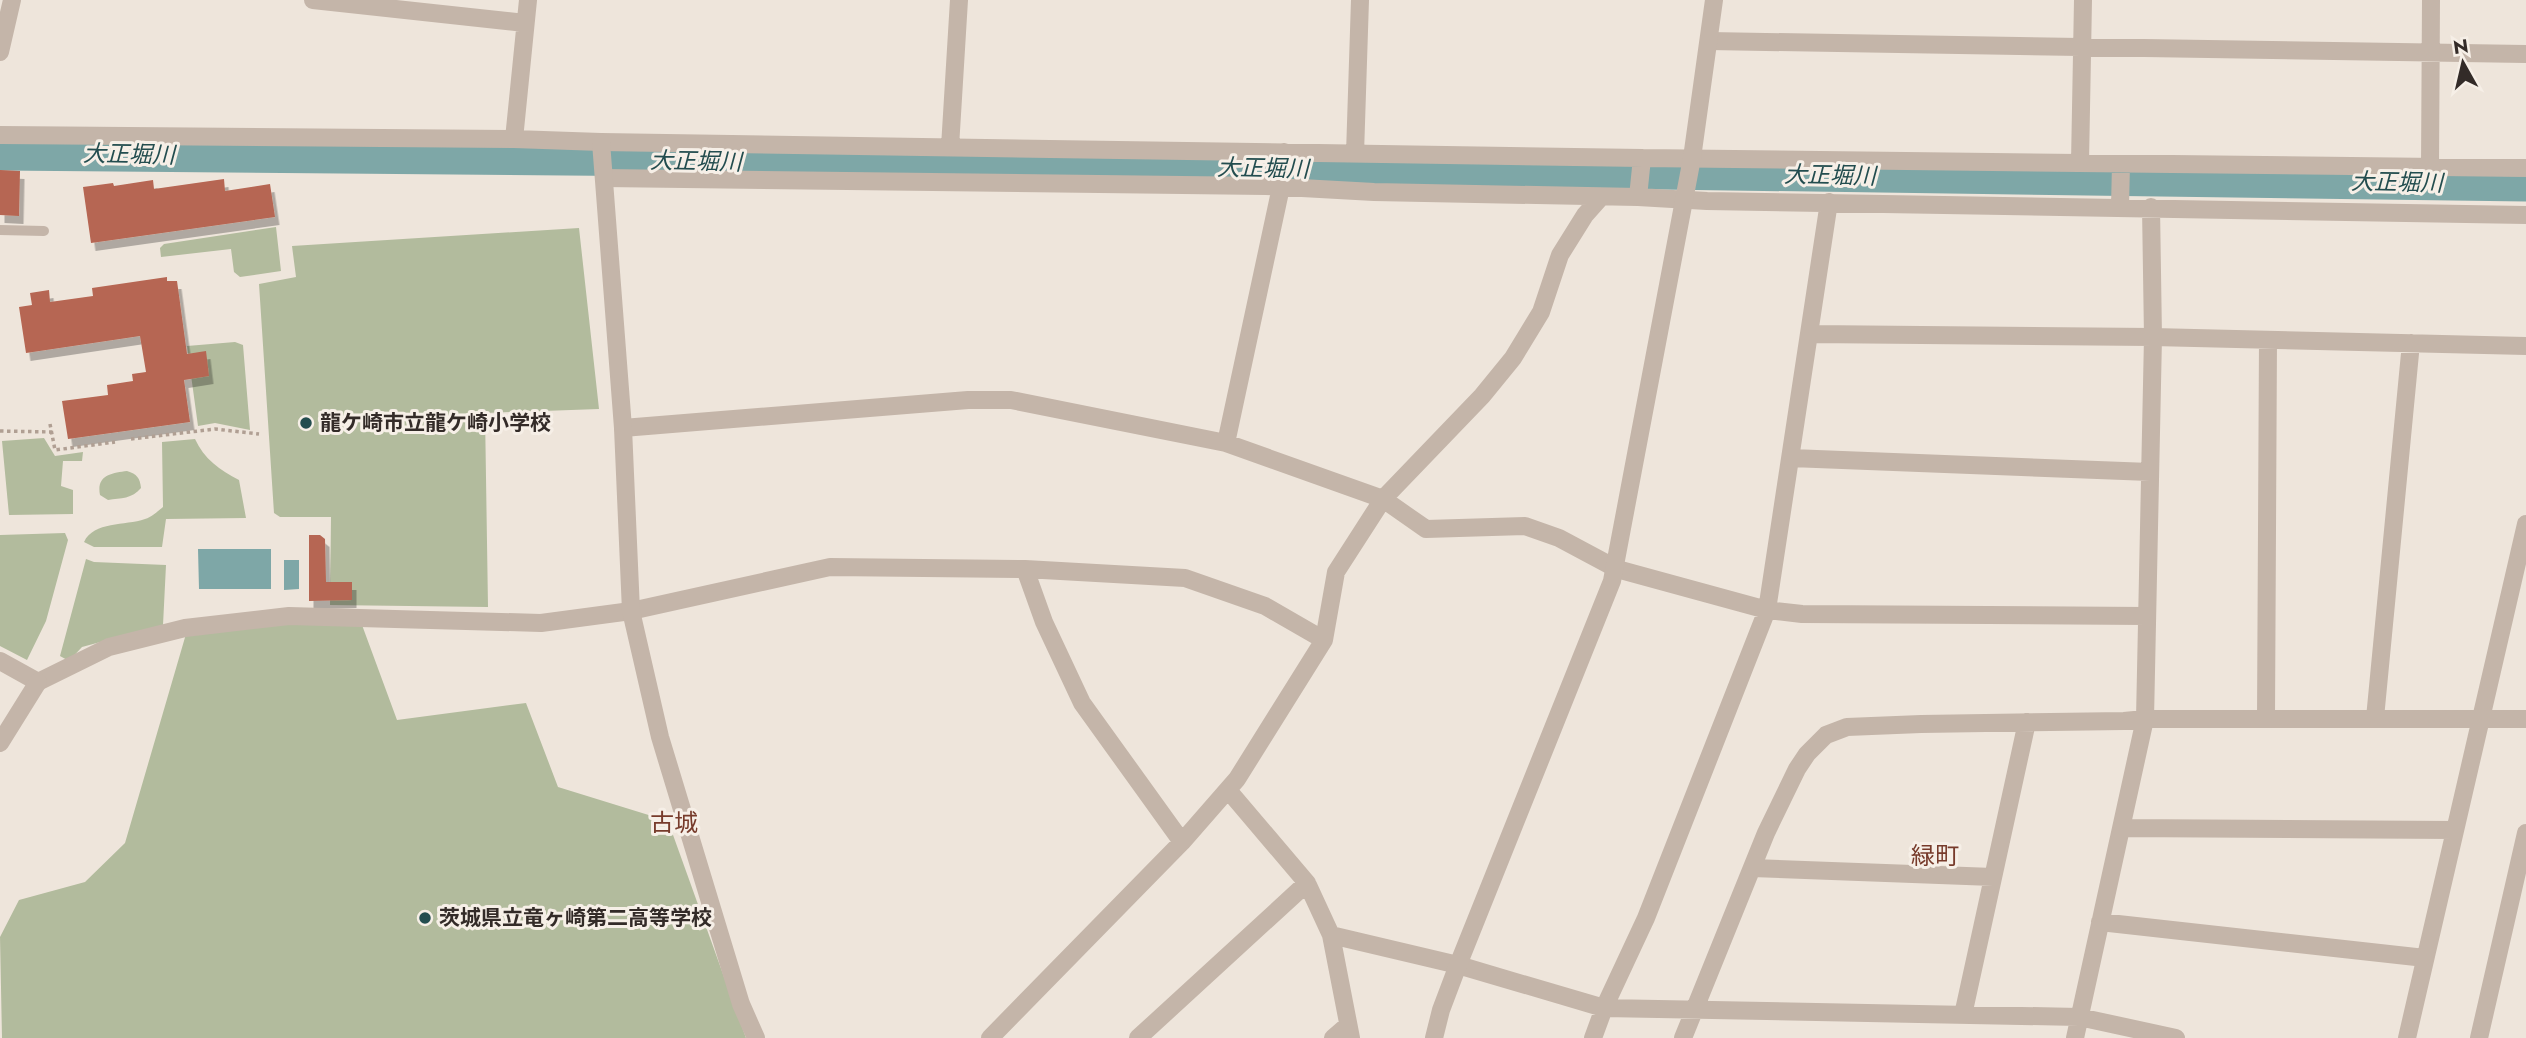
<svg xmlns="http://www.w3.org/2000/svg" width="2526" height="1038" font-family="Jost,'Noto Sans JP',sans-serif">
<defs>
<filter id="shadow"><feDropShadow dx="4.5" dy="8" stdDeviation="0" flood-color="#0004"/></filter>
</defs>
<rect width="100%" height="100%" fill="#eee5db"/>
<path fill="#b2bb9d" d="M276,227L281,271L240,277L234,272L231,249L161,257L160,248L164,244Z
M579,228L599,409L485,413L488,607L330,605L331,517H280L274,513L259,284L296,277L292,246Z
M235,342L243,345L250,430L215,423L198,426L187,346Z
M44,438L55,456L83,452L82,461H63L61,486L73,490V514L9,515L2,441Z
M195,439C204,459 220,470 239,480L246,518L166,519L162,547H94L84,542C94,521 125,526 145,519C152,517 158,511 163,507L162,442Z
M127,471C137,474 140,478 141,488C132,499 121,498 108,500L100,495C96,475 112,473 127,471Z
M65,533L68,540L46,621L27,660L0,646V535Z
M86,559L94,562L166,565L163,625L82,647L69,661L60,656Z
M298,620L362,625L397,720L526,703L558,787L668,821L746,1038H2L0,937L19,900L85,882L125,843L186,634Z"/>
<path fill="#7ea7a7" d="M198,549H271V589H199Z
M284,560H299V589L284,590Z"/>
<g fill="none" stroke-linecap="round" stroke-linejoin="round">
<path stroke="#7ea7a7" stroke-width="35" d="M0,153L797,160L2526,184"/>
</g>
<path fill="#b66652" filter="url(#shadow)" d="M0,170L20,171L19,216L0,215Z
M224,179L225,191L270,184L275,217L91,243L83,187L113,183L114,186L153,180L154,189Z
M167,277V281H177L187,354L206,351L209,376L184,380L190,422L68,439L62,401L108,395L107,385L133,381L132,374L146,372L140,336L26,353L19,307L32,305L30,293L49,290L50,302L93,296L92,288Z
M309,535H320L325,539L326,582H352V600L309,601Z"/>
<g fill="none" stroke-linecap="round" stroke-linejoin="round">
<path stroke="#b09f93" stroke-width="3.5" stroke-dasharray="3.5 3.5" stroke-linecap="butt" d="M50,424L55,450L115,442
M0,431L52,432
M131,439L215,429L259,434"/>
<path stroke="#c4b5a9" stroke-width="10" d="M0,230L44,231"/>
<path stroke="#c4b5a9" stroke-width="18" d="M313,0L525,23
M1709,41L2526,54
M0,52L12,0
M0,135L514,139L601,142L1642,158L2526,168
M514,139L528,0
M950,147L959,0
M1355,154L1360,0
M2080,163L2083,0
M2430,167L2431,0
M604,178L1266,186L1374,192L1638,197L1707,201L2526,215
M1638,197L1642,158
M2120,207L2121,164
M1810,334L2153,337L2526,346
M623,428L968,400H1011L1226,443L1383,499L1426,529L1525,526L1559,538L1617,569L1767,610L1802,614L2147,616
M1226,443L1281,187L1284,152
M1791,458L2150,472
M1025,569L1044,622L1082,703L1182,842
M0,661L38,682L109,647L185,628L289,616L541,623L631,611L830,567L1025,569L1185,578L1265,606L1324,640
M2266,718L2268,340
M2375,718L2411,343
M1228,790L1307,883L1331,935L1351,1038
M2121,828L2455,830
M1752,868L1993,877
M2100,922L2425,958
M1331,935L1458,965L1604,1008L2079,1017L2176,1038
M1963,1015L2027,722
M990,1038L1182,842L1237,779L1324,640L1336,572L1383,499L1482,396L1513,358L1541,312L1560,255L1585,215L1601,197
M1138,1038L1307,883
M1333,1038L1348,1025
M1593,1038L1604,1008L1646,918L1767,610L1829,202
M1683,1038L1766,833L1797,769L1807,754L1826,735L1847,727L1921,724L2124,721L2145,719H2526
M2075,1038L2145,719L2153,337L2151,207
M2407,1038L2526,524"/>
<path stroke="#c4b5a9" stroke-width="18" d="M601,142L623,428L631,611L660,737L741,1004L756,1038
M0,743L38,682
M1434,1038L1441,1010L1458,965L1612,581L1692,158L1714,0
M2479,1038L2526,833"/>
</g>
<g fill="#234d4f" stroke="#f6efe7" stroke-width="2.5">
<circle cx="306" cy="423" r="7"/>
<circle cx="425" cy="918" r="7"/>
</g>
<g text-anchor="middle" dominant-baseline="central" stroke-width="6" stroke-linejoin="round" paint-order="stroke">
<g font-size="21" font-weight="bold" fill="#332b28" stroke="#f6efe7" text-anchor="start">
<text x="320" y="423">龍ケ崎市立龍ケ崎小学校</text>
<text x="439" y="918">茨城県立竜ヶ崎第二高等学校</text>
</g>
<g font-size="23" font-style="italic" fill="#234d4f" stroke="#f6efe7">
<text transform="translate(129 154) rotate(1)">大正堀川</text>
<text transform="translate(696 161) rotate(1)">大正堀川</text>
<text transform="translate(1263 168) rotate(1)">大正堀川</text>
<text transform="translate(1830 175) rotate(1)">大正堀川</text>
<text transform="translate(2397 182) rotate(1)">大正堀川</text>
</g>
<g font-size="24" fill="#773b2b" stroke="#f6efe7">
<text x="674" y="822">古城</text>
<text x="1935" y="855">緑町</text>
</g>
</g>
<g transform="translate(2463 63) rotate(352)" stroke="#f6efe7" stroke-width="5" paint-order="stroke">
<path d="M0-5L12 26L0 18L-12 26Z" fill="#332b28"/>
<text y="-10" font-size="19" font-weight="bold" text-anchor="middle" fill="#332b28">N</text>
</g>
</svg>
